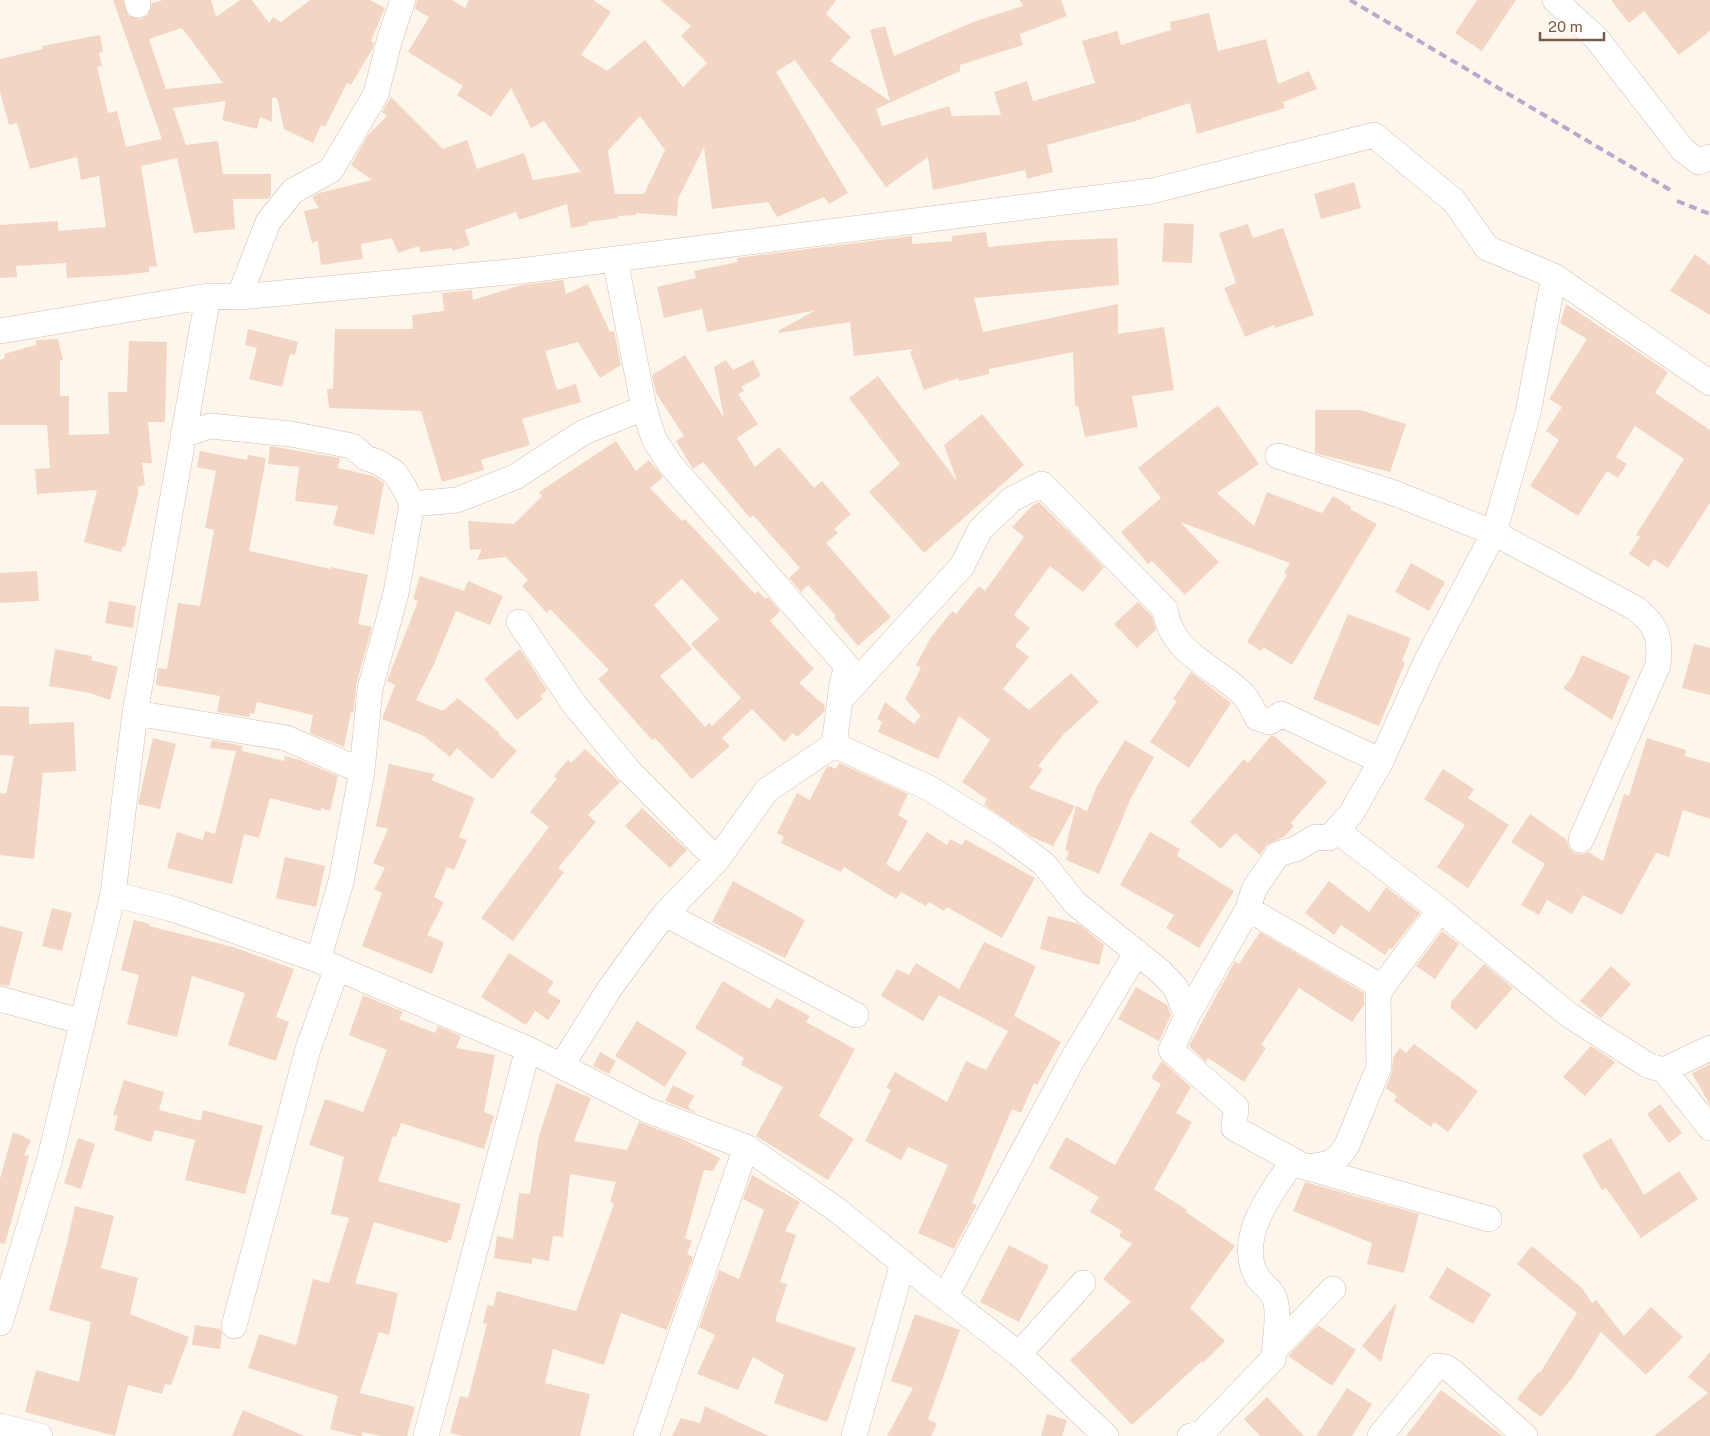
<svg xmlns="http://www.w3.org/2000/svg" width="1710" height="1436" font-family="'Public Sans',sans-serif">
<rect width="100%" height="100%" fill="#fdf6ec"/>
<path fill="#f3d5c3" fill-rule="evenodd" d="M113,0H123L128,15L140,19L148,15L152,3L163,0H211L216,17L240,0H252L269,23L273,17L281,22L310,0H370L385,8L371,41L374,43L373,48L351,85L347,83L325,127L321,125L313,143L284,129L277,98H272V122L260,117L257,129L222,120L226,101L173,108L186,145L218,141L223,174H271V195L268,199H233L235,229L194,233L177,158L141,166L157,266L149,267V272L123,275L67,278L66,263L16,266L17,277L0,278V225L58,221V231L106,227L99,176L81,180L77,157L30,169L17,123L9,125L0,92V59L43,49L42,46L100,35L103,52L99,53L102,66L97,67L108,113L117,111L126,147L162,139ZM182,28L223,83L166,89L149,39Z
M417,0H452L465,8L469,0H593L611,12L581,55L607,71L645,40L683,87L707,63L681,36L691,26L660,0H836L826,14L851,37L830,61L890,101L870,30L885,26L894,56L973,22L1023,6L1020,0H1061L1067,16L1020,34L1023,45L960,65V71L876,109L882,126L949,106L952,116L1001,115L994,92L1027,81L1033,101L1095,83L1082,41L1117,31L1121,45L1171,30L1170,22L1209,13L1218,51L1266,39L1278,84L1309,71L1317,89L1283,102L1285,108L1197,134L1190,103L1142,118V119L1047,145L1053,172L1027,179L1025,170L933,190L928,157L886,187L795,60L776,72L848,193L829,204L824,197L777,217L768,202L712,209L704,147L678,199L677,216L636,213V215L618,216V218L588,222V225L571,228L567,204L519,220L516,212L465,230L470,245L453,251L452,248L420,252L419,246L398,253L392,238L361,244L363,259L321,265L318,241L312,243L304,211L319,208L312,197L319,193L372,180L351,165L368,135L387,116L382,112L391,97L443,149L467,140L477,169L524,153L533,180L581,172L544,121L531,128L511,88L491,117L457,95L463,86L408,52L429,17L415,9ZM640,116L665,150L644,194H615L608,151Z
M1477,0H1516L1482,51L1455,33Z
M1611,0H1710V31L1679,55L1644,11L1629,23Z
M1354,182L1361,208L1321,219L1314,194Z
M1164,223L1194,224L1192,263L1162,262Z
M1248,224L1253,238L1283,228L1314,315L1275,328L1274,325L1245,337L1224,288L1236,283L1219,233Z
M986,232L988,247L1047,241L1117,238L1119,285L974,298L983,332L1118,304V334L1164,327L1174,390L1132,396L1138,427L1085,437L1078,406H1075L1073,352L989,369V374L959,381L958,378L924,390L910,352L914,349L854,356L850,322L779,333L778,331L816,310L707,332L702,309L664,318L657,287L696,278L694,271L738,262L737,258L912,236V244L952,241V236Z
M1695,254L1710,265V315L1670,291Z
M563,280L566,294L588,284L610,332L614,331L621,365L600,378L578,342L545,351L557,390L576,384L581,402L522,419L530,445L481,460L484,470L442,482L421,411L329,408L327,389H333L335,329H413L412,315L444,311L442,293L472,290L473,300L521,285Z
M1566,304L1668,372L1655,393L1710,430V503L1668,568L1654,559L1649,567L1629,554L1640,537L1636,535L1684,459L1635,426L1616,457L1627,464L1618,478L1607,471L1578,516L1530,486L1559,440L1546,431L1562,407L1549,399L1587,339L1560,323Z
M248,329L298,342L295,355L290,354L282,387L249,379L257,348L245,345Z
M58,339L63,360H60V396H69V435L109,434L108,392H127L129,341L167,342L165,422H148L152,463H142L145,485L138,487V494L125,547L123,546L121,552L84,542L97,490L37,494L35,469L50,468L47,425H0V360L5,358L4,354L36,345V340Z
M685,355L724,418L714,367L726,360L733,370L753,360L761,376L741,387L744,391L738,394L758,424L737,438L755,467L779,447L814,488L822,481L851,514L834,529L838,533L826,543L891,617L858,646L834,618L836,616L808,585L801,592L789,578L800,568L753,515L750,518L703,462L693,469L676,441L684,436L656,393L652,375Z
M878,376L957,481L944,445L982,414L1024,465L924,553L869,492L900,464L849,398Z
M1218,405L1259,464L1217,493L1254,526L1267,492L1322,513L1333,496L1351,507L1350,509L1377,524L1292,665L1263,647L1261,651L1247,642L1287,575L1284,573L1290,563L1180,522L1219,562L1185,595L1152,561L1148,564L1121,532L1161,498L1138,468Z
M1315,410H1360L1406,424L1390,472L1315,453Z
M616,441L636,471L649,460L663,477L650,488L682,521L685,519L755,594L758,591L765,599L768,597L780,611L770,621L814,669L799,683L825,706L824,712L797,737L793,733L784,742L752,709L722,738L730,746L692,779L655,738L652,740L598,679L609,670L550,609L547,613L522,586L528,580L506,557L477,560L482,549L470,550L468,521L514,524L542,496L539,492ZM682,579L719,619L691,644L741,698L712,726L709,723L705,727L660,676L692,649L654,605Z
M270,446L340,458L338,468L373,476L384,483L374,535L333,525L338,506L295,501L299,467L268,464Z
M200,451L247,460L248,455L266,458L249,551L331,569V567L368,575L358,624L372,627L356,685L354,710L353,713L351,712L344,747L310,733L313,715L257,702L254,714L250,713L249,717L217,712L220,696L156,685L158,668L167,669L178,603L200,606L214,530L205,528L216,471L197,467Z
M1039,502L1104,567L1083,592L1050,566L1014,615L1030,628L1015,646L1029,657L1003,689L1029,710L1071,673L1099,702L1064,734L1038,766L1043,769L1029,788L1075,806L1053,846L1032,837L984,805L987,799L962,782L990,740L959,716L938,759L878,732L882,722L877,719L885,702L914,724L921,716L905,699L921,668L916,665L930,639L948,616L953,611L956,614L979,586L985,591L1024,537L1012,527L1033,505Z
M1411,563L1445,582L1429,611L1395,592Z
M37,571L39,601L0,603V573Z
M420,576L464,591L468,581L503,596L490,625L456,611L434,664L416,700L443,711L458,698L500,733L498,734L517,751L492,779L457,748L450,757L424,736L382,719L395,685L387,681L418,601L413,599Z
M109,601L136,606L133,628L105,623Z
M1138,602L1152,616L1156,630L1137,648L1114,624Z
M1348,614L1411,638L1402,661L1405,663L1379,726L1313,699Z
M1694,644L1710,648V695L1682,688Z
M55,649L92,656L91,660L118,667L110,700L90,693L49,686Z
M520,649L547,690L540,696L543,699L517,720L484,679Z
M1582,655L1630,676L1612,720L1563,688L1572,677Z
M1191,672L1231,703L1189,768L1150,742L1177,701L1173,699Z
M0,706L29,707V724L74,722L76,771L43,773L34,859L0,855V793L6,794L14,756L0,755Z
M1271,736H1274L1327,782L1291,823L1294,826L1284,837L1267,845L1260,855L1235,833L1221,849L1190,822L1244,759L1248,763Z
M153,738L176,744L160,809L138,804Z
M1647,738L1686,750L1685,756L1710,763V819L1683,810L1669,857L1656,853L1622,915L1583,895L1572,914L1547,900L1539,915L1521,905L1545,864L1511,842L1530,814L1567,840L1569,848L1575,853L1582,854L1588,852L1603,861L1624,794L1629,796Z
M212,740L243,746L242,751L284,761L285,756L300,760L338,776L330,811L321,808V811L270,798L259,838L244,834L232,884L167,868L177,832L203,840L205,831L215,834L236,751L210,748Z
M1125,740L1154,757L1131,798L1099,874L1066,860L1069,852L1065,850L1076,806L1087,811L1097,786Z
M585,749L620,782L588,815L596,822L558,868L564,872L513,941L481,918L549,827L530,812L557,779L554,776L568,760L571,763Z
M839,763L908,794L898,815L908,821L886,864L899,872L927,832L947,845L950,839L962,845L965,839L1035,878L1002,938L947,907L944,911L929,902L926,906L901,892L896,899L844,867L841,872L781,843L784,837L777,833L797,793L810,800L826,768L829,766L836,769Z
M389,764L435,774L431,780L475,798L459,837L467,840L454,870L447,867L434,897L444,902L427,935L444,942L432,974L362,946L382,893L374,889L385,868L373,863L388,829L376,826Z
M1443,769L1474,789L1468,798L1509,825L1468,888L1437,867L1465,825L1424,799Z
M642,808L687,850L670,868L625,826Z
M1150,832L1180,849L1177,856L1234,891L1199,948L1166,928L1174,915L1120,885Z
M285,857L325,866L316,907L276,898Z
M733,881L805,920L785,958L712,922Z
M1329,881L1369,912L1386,887L1420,913L1392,949L1390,948L1385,955L1341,925L1334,935L1305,913Z
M52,908L72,913L62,951L42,946Z
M1048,916L1079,924L1104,945L1099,965L1040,949Z
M134,920L150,924L149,926L233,947L294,969L276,1017L289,1022L276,1061L228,1045L245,993L192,976L177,1037L127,1024L139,975L121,970Z
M0,926L23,932L9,986L0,985Z
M1442,931L1459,944L1435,979L1416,966Z
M1260,932L1364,993V1005L1352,1022L1299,988L1261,1045L1266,1048L1244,1082L1208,1058L1206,1062L1189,1046L1235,961L1239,964Z
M984,942L1036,966L1014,1016L1061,1042L1037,1085L1034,1083L1021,1113L1012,1109L972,1203L977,1205L954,1249L918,1233L948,1165L908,1147L901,1160L865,1141L891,1090L886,1088L895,1072L947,1102L966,1061L986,1070L1008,1031L939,995L923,1021L881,996L897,969L909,975L916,963L959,989Z
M509,953L554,982L547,992L561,1001L548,1020L535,1011L526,1025L481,997Z
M1484,964L1513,988L1476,1030L1451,1008V1002Z
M1611,966L1631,984L1601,1018L1580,1001Z
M723,981L770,1009L776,998L810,1016L806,1022L855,1049L819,1116L854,1139L828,1180L756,1136L783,1087L741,1065L744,1058L695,1028Z
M1136,987L1167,1005L1171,1015L1159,1041L1118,1019Z
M363,995L403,1012L399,1019L435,1033L438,1026L461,1036L456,1048L495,1055L484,1112L494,1116L484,1149L401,1123L396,1137L393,1136L378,1181L461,1204L451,1240H448L447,1243L374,1222L355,1283L398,1293L389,1335L379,1332L360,1393L415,1407L407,1436H380L363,1432L362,1436H357L330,1429L338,1396L248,1368L259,1334L296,1345L313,1279L329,1283L349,1218L331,1214L344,1157L309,1145L325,1099L363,1112L387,1050L349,1035Z
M637,1021L687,1052L665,1087L615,1056Z
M1414,1044L1478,1091L1448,1132L1434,1122L1431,1127L1394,1101L1397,1096L1386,1088L1392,1072L1393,1057L1400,1048L1406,1053Z
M1591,1046L1615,1062L1585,1096L1563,1077Z
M600,1052L616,1061L609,1074L593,1066Z
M1162,1061L1191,1087L1176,1113L1192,1122L1154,1189L1187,1210L1186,1212L1235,1246L1190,1308L1225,1341L1203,1363L1202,1361L1132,1425L1070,1360L1131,1302L1103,1279L1132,1244L1119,1236L1122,1231L1090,1212L1099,1197L1049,1168L1066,1137L1115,1165L1161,1084L1151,1078Z
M1710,1064V1105L1692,1073Z
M124,1080L164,1092L159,1110L201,1121L203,1110L263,1126L245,1194L185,1180L195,1140L155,1130L151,1142L114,1130L118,1116L113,1115Z
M556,1083L591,1098L574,1141L627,1150L639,1122L683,1139L720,1158L713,1171L704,1170L685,1238L692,1241L687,1254L693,1257L667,1330L621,1313L604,1365L553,1349L545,1383L590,1394L580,1436H462L450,1433L460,1396L468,1398L487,1324L483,1323L487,1305L493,1306L497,1291L576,1311L614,1204L610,1202L616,1182L570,1174L563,1237L553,1236L549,1261L532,1258V1264L494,1258L497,1236L513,1239L519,1193L530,1194L539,1136Z
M673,1085L694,1096L688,1107L696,1113L665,1101Z
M1660,1104L1682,1133L1669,1143L1647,1114Z
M13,1132L31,1140L24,1155L29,1156L5,1244L0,1243V1179Z
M78,1138L95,1144L81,1189L64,1183Z
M1611,1138L1644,1195L1679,1171L1698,1199L1641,1238L1606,1188L1602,1190L1582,1155Z
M752,1175L800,1202L785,1231L796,1235L780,1282L787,1284L775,1321L856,1348L827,1422L774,1403L784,1375L753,1357L738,1390L697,1374L715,1335L699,1327L719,1270L739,1279L764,1210L743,1199Z
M1305,1182L1419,1214L1404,1273L1367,1264L1372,1243L1293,1211Z
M75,1206L114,1216L101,1268L138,1278L130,1314L189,1337L171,1385L165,1384L162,1394L128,1385L115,1436L25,1412L36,1370L79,1382L91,1322L49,1310L67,1243Z
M1009,1245L1049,1266L1019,1322L980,1302Z
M1532,1246L1582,1288L1592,1303L1596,1300L1624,1336L1651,1307L1683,1337L1646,1375L1601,1332L1572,1378L1541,1417L1517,1399L1538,1372L1540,1373L1577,1313L1517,1264Z
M1447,1267L1491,1294L1473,1324L1429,1298Z
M1397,1302L1381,1362L1362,1346Z
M915,1314L960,1330L928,1419L937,1424L931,1436H887L913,1388L891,1381Z
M195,1325L220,1329L222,1333L220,1349L192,1345Z
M1318,1325L1356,1350L1332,1386L1288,1356Z
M1710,1352V1436H1654L1708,1393L1688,1377Z
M1347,1388L1372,1404L1352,1436H1316Z
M1441,1390L1503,1436H1406Z
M1267,1397L1304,1436H1260L1244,1419Z
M705,1406L732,1419L769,1436H672L681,1418L700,1423Z
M243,1410L305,1436H232Z
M1047,1414L1067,1420L1062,1436H1041Z"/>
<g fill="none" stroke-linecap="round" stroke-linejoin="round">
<defs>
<path id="minor" d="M137,0L138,5
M1555,0L1597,39L1683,150L1699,162L1710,157
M239,297L268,222L293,191L331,170L376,94L390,38L403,0
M0,331L208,296L239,297L520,271L1152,191L1374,135L1454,201L1487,248L1554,276L1710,383
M183,435L210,426L291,434L352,446L366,458L378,462L394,472L404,487L412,504L396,593L370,689L362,771L341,882L318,960
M1278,456L1397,494L1494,533L1635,608C1657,625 1661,637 1658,665L1581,840
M412,504L457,500L515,477L584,432L644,408
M519,622L574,704L629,771L717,860
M841,699L962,566L980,530L1012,499L1042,484L1165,609C1171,654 1214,666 1243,694C1249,700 1253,710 1257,718L1270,722L1281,714L1381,761
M135,713L286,738L362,771
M834,745L929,788L1002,833L1044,864L1075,903L1161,972L1176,988L1187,1016L1171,1050L1236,1107L1234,1128L1305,1167L1489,1219
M1337,831L1440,910L1569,1015L1649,1066L1664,1070L1710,1048
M113,894L173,909L318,960L528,1049L647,1110L746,1147L837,1210L926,1282L1019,1354L1106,1436
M1248,909L1382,987
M665,914L856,1015
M0,999L83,1022
M1187,1016L1248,909L1254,889L1278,854L1296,849L1316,837L1329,838L1351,814L1381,761L1428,658L1494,533L1528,413L1554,276
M562,1065L610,988L642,944L665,914L717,860L767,790L834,745L842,685L847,666L670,464L654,439L644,408L615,259
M1664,1070L1710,1128
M1305,1167C1326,1165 1335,1165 1347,1145L1379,1067L1378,997L1382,987L1440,910
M945,1297L1071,1062L1137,952
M0,1323L50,1158L113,894L135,713L208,296
M234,1326L308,1049L337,968
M1275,1349L1333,1289
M1019,1354L1083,1283
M0,1426L40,1436
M426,1436L528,1049
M646,1436L746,1147
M854,1436L903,1263
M1190,1436L1201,1434L1273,1359C1275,1346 1281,1305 1273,1295C1266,1284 1258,1283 1253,1268C1241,1230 1273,1191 1293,1161
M1380,1436L1437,1366L1445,1367L1453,1372L1525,1436"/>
</defs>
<use href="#minor" stroke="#d1beb0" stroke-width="26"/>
<use href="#minor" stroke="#fff" stroke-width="25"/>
<path stroke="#b9a8c9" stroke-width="4" stroke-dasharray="8 5" stroke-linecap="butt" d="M1350,0L1672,191
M1677,201L1710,214"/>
</g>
<path d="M1540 32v8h64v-8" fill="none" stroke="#7a5c4d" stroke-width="2.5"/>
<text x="1548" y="32" font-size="15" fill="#7a5c4d" stroke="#fffaf3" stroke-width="4" paint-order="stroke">20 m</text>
</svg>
